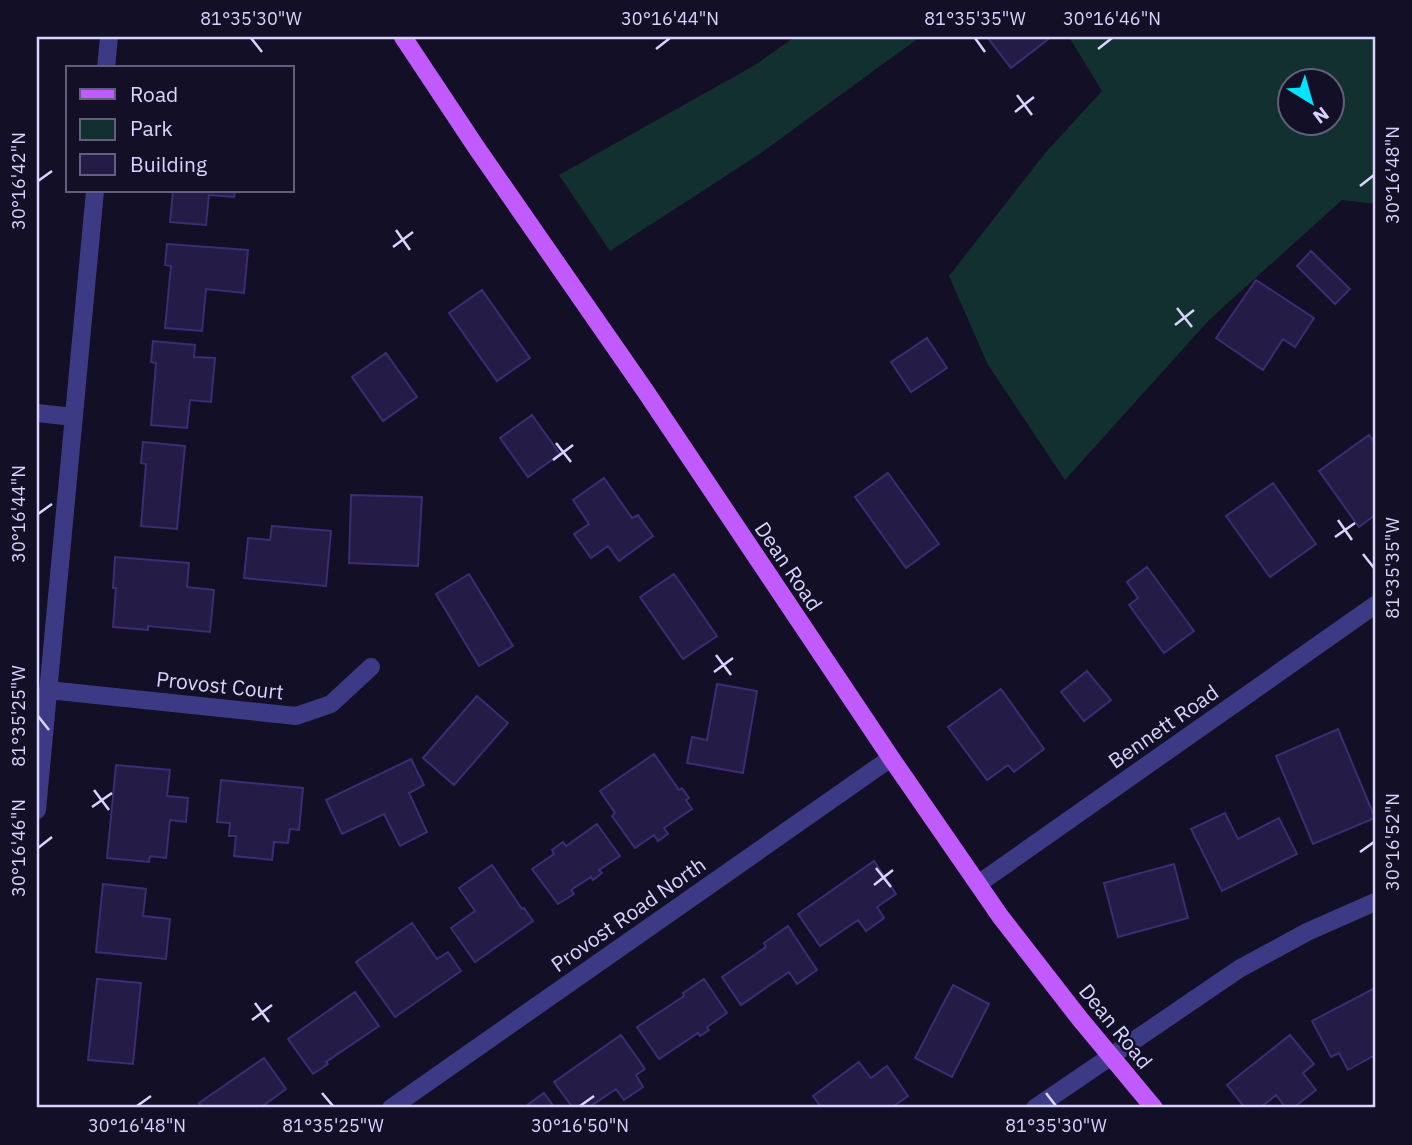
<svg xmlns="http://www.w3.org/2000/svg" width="1412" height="1145" font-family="'IBM Plex Sans',sans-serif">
<rect width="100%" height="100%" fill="#130f26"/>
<path fill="#12302f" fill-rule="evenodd" d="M795,37H920L761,153L610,251L559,175L755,65Z
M1069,37H1375V204L1342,200L1210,319L1065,480L988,365L949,276L1046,152L1102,91ZM1290,80H1332V122H1290Z"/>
<path fill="#241b47" stroke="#3b2d73" stroke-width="2" d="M987,37H1051L1011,68Z
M173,191H235L234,197L209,195L206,225L170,222Z
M167,244L248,250L244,293L206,289L202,331L165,328L171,266L165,265Z
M1311,251L1350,289L1335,304L1297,266Z
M1256,280L1314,318L1295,347L1283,339L1263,370L1216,338Z
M482,290L530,358L497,381L449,313Z
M927,338L947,368L911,392L891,362Z
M153,341L195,345L194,357L215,358L211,402L190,400L187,428L151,425L156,363L151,362Z
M386,353L417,397L383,421L352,377Z
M532,415L560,454L528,477L500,438Z
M1369,435L1375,443V515L1359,527L1319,471Z
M143,442L185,446L177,529L141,526L146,464L141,463Z
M888,473L939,544L906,568L855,497Z
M604,478L632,518L638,515L653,536L619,561L608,546L591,558L574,534L589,524L573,500Z
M1273,483L1316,544L1270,577L1226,516Z
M351,495L422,497L418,566L349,563Z
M272,526L331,531L326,586L244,578L248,538L270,540Z
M115,557L189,563L187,587L214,590L210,632L148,626V630L113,627L116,588H113Z
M1147,567L1194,631L1164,653L1129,605L1138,598L1127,582Z
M469,574L513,646L479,666L436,594Z
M674,574L717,636L683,659L640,597Z
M1087,671L1111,700L1084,721L1061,692Z
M717,684L757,691L743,773L687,763L692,737L707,740Z
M1001,689L1044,749L1014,772L1008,765L987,780L948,727Z
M477,696L508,723L454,785L423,758Z
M1338,729L1375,818L1313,844L1276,756Z
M654,754L679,790L682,788L689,798L686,800L692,809L664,828L668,834L658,841L654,835L635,848L612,816L615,813L600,791Z
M411,759L424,785L409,793L427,832L400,846L384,814L342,834L326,800Z
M116,765L170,770L167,796L188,798L186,822L170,820L166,858L150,856L149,862L107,858Z
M221,780L303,788L299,830L290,829L288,843L274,842L272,860L234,856L236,836H229L230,823L217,822Z
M1225,813L1238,839L1279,818L1297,854L1222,891L1191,829Z
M597,824L620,856L599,870L602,873L593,880L591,877L571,890L574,894L558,904L532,869L554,854L552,850L563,842L566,846Z
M874,861L896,894L877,907L884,918L866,931L858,920L820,946L798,914Z
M1174,864L1188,918L1118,937L1104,883Z
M492,865L522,909L524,908L533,921L475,962L451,928L475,911L459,888Z
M103,884L146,889L143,916L170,919L166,959L96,952Z
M412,923L437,959L448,952L461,971L395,1017L356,962Z
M788,926L817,970L797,984L789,972L741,1005L722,977L766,947L764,943Z
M97,979L141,983L133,1064L88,1060Z
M704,979L727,1013L707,1027L709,1030L700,1036L698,1033L659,1059L637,1027L684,996L683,993Z
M953,985L989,1004L952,1077L915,1058Z
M1375,988V1055L1348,1070L1339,1053L1331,1057L1312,1021Z
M355,992L379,1026L326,1062L328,1064L313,1074L288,1039Z
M621,1035L645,1069L636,1075L643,1087L624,1100L616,1089L588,1108H573L554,1082Z
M1290,1035L1314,1064L1303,1073L1316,1090L1293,1108H1286L1276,1095L1260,1108H1245L1227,1085Z
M264,1058L286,1089L260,1108H202L199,1103Z
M859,1062L871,1078L887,1066L908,1096L891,1108H822L813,1096Z
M544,1093L555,1108H523Z"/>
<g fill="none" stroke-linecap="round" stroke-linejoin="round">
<path stroke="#3d3a85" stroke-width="18" d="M106,68L109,37
M37,413L74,417
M48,690L296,716L331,704L371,667
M37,810L95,191
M978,884L1375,605
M391,1108L891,758
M1035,1108L1239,969L1307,932L1375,902"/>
<path stroke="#c25bff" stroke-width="18" d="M403,37L476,147L646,392L891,758L978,884L1000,916L1080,1019L1154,1108"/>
</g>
<path fill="none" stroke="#d9d4ff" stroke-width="2.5" d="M251,38L262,52M975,38L985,52M656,49L670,38M1098,49L1112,38M1017,95L1032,115M1015,112L1034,97M38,181L52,171M1360,186L1374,175M396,230L410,250M393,247L413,232M1177,308L1192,327M1175,325L1194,310M556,443L571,462M553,460L573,445M38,514L52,504M1338,520L1352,540M1335,537L1355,523M1363,554L1374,568M716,655L731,675M714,672L733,658M38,716L49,730M94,790L109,810M92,807L112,793M38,848L52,837M1360,852L1374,842M876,868L891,887M874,885L893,870M255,1003L269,1022M252,1020L272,1005M322,1093L333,1106M1046,1093L1056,1106M137,1106L151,1096M580,1106L594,1096"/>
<g text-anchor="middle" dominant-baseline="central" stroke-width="5" stroke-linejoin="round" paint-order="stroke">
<g font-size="21" fill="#d9d4ff" stroke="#130f26">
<text transform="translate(789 566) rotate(56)">Dean Road</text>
<text transform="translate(220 685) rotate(6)">Provost Court</text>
<text transform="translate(1163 726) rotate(-35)">Bennett Road</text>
<text transform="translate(628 914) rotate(-35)">Provost Road North</text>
<text transform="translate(1116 1026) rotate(51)">Dean Road</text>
</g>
</g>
<rect width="1412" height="1145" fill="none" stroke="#130f26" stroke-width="77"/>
<rect x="66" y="66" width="228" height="126" fill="#130f26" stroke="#625e7d" stroke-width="2"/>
<rect x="80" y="89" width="35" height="10" fill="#c25bff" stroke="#625e7d" stroke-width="2"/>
<text x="130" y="102" font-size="21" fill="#d9d4ff">Road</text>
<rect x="80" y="119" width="35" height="21" fill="#12302f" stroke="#625e7d" stroke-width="2"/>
<text x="130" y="136" font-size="21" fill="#d9d4ff">Park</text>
<rect x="80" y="154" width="35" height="21" fill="#241b47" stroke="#625e7d" stroke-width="2"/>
<text x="130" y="172" font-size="21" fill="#d9d4ff">Building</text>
<g transform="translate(1311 102) rotate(143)"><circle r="33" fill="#130f26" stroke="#625e7d" stroke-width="2"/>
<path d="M0-5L12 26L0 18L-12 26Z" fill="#00e5ff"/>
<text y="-10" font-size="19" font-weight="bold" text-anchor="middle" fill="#d9d4ff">N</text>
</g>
<rect x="38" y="38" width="1336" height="1068" fill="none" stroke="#d9d4ff" stroke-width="2.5"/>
<g font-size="18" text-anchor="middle" fill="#d9d4ff">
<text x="251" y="25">81°35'30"W</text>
<text x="670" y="25">30°16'44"N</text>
<text x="975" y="25">81°35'35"W</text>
<text x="1112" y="25">30°16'46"N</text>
<text transform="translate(1393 175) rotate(-90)" y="6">30°16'48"N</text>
<text transform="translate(19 181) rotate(-90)" y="6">30°16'42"N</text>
<text transform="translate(19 514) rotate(-90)" y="6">30°16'44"N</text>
<text transform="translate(1393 568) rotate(-90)" y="6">81°35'35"W</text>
<text transform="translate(19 716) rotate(-90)" y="6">81°35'25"W</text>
<text transform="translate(1393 842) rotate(-90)" y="6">30°16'52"N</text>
<text transform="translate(19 848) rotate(-90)" y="6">30°16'46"N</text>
<text x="137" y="1132">30°16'48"N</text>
<text x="333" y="1132">81°35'25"W</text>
<text x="580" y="1132">30°16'50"N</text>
<text x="1056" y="1132">81°35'30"W</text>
</g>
</svg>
